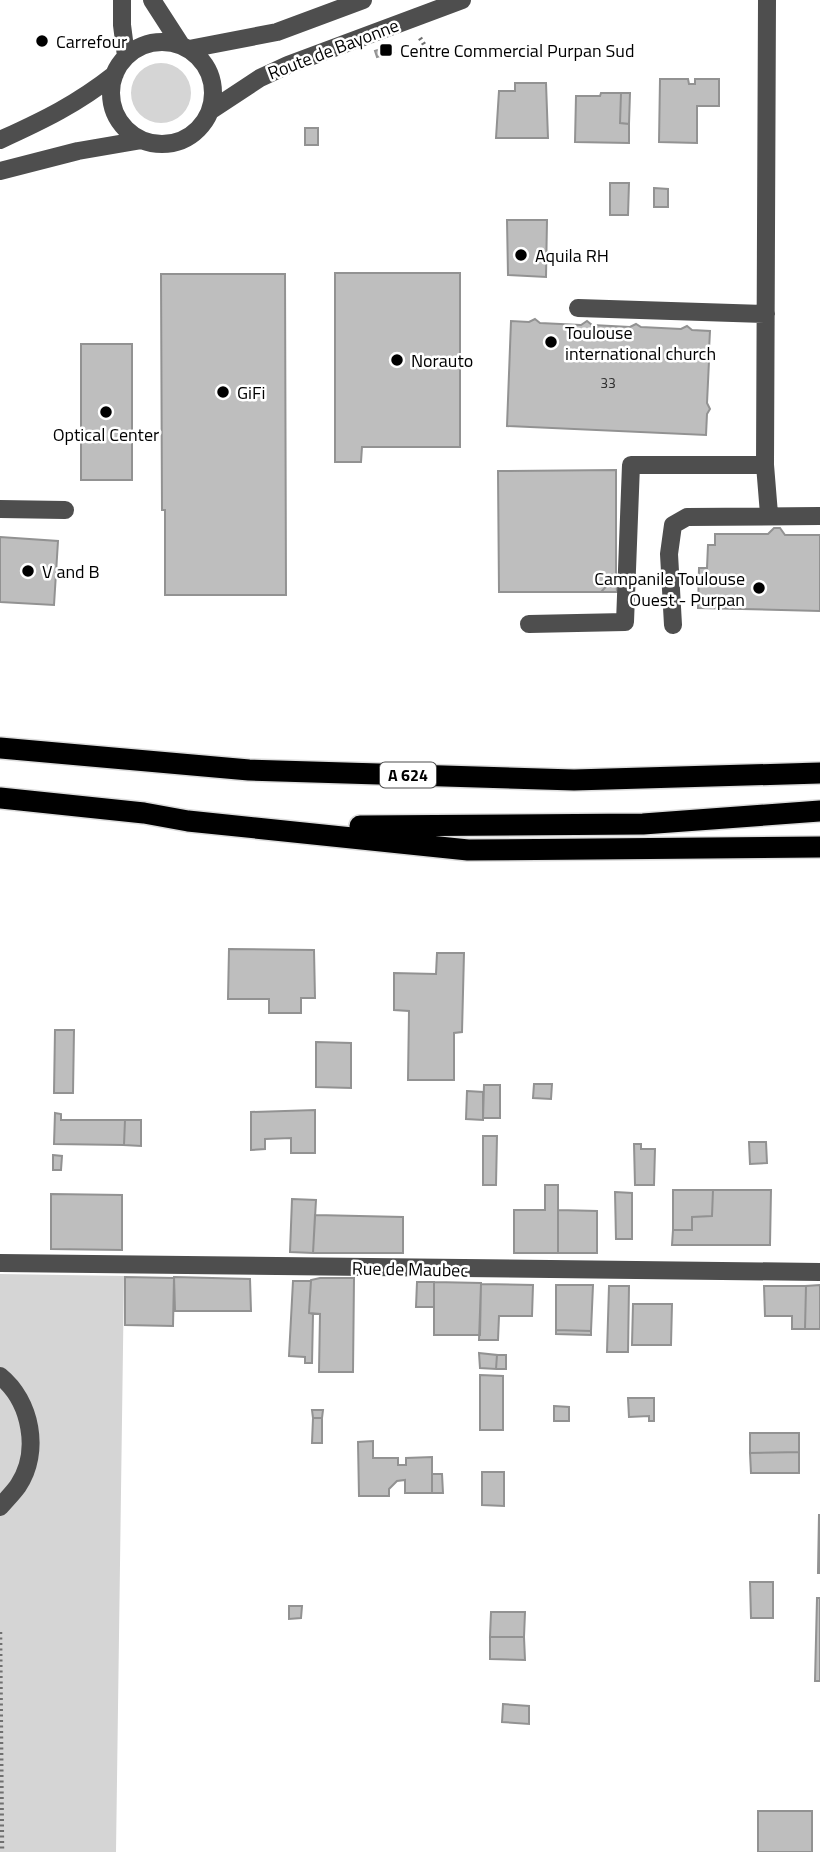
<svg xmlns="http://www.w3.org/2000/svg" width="820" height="1852" font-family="'Titillium Web',sans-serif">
<rect width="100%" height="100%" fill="#fff"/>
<path fill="#d5d5d5" d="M131 93a30 30 0 1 1 60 0a30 30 0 1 1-60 0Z
M0,1274L124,1276L116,1852H0Z"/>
<path fill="#bebebe" stroke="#929292" stroke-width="2" d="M390,46L393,52L377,57L375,51Z
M660,79H688L689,84H695V79H719V106H697V143L659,142Z
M515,83H546L548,138H496L499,91H515Z
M601,93H621L620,123L629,124V143L575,142L576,96H600Z
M621,93H630L629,124L620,123Z
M305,128H318V145H305Z
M610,183H629L628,215H610Z
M654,188L668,189V207H654Z
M507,220H547L546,277L508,275Z
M335,273H460V447H362L361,462H335Z
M161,274H285L286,595H165V510H162Z
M535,319L540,323L581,325L587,321L592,325L630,327L636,324L641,327L681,329L687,326L692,330L710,331L709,350L712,356L709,361L707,403L710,409L707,414L706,435L507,426L511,321L529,322Z
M81,344H132V480H81Z
M616,470V576L601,592H499L498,471Z
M774,528H780L785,535H820V611L698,608L699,568H707L708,545H715V534H768Z
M0,537L58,541L54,605L0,602Z
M616,576L617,592H601Z
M229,949L314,950L315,998H301V1013H269V999H228Z
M437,953H464L462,1032L454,1033V1080H408L409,1011L394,1010V973L436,974Z
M55,1030H74L73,1093H54Z
M316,1042L351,1043V1088L316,1087Z
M534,1084H552L551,1099L533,1098Z
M484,1085H500V1118H483Z
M467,1091L483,1092V1120L466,1119Z
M315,1110V1153H291V1138L265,1139V1149L251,1150V1112Z
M55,1113L61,1114V1120H125L124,1145L54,1144Z
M125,1120H141V1146L124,1145Z
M483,1136H497L496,1185H483Z
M749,1142H766L767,1163L750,1164Z
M634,1144H641V1149H655L654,1185H635Z
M53,1155L62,1156L61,1170H53Z
M545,1185H558V1253H514V1210H545Z
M673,1190H713L712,1216L692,1217V1230H673Z
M713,1190H771L770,1245H672L673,1230H692V1217L712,1216Z
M615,1192L632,1193V1239H616Z
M51,1194L122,1195V1250L51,1249Z
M292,1199L316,1200L313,1253L290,1252Z
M558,1210L597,1211V1253H558Z
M315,1215L403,1217V1253H313Z
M125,1277L174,1278L173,1326L125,1325Z
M174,1277L250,1279L251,1311H175Z
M320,1278H354L353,1372H319L320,1314L309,1313L311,1280Z
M293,1281H311L309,1313L313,1314L312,1363H305V1357L289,1356Z
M417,1282H434V1307H416Z
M434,1282L481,1283L480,1335H434Z
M481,1284L533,1285L532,1316H499L498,1340H479Z
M556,1285H593L591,1331L556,1330Z
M820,1285V1329H805L806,1286Z
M609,1286H629L628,1352H607Z
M764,1286H806L805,1329H792V1316H765Z
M633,1304H672L671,1345H632Z
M556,1330L591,1331V1335L556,1334Z
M479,1353L497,1355L496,1369L480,1368Z
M497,1355H506V1369H496Z
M480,1375L503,1376V1430H480Z
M628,1398H654V1421H649V1416L629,1417Z
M554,1406L569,1407V1421H554Z
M312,1410H323L322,1418H313Z
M313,1418H322V1443H312Z
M750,1433H799V1452L750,1453Z
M373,1441V1458H398V1465H406V1458L432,1457V1493H405V1480L397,1481L389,1489V1496H359L358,1442Z
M799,1452V1473H751L750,1453Z
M482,1472H504V1506L482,1505Z
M432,1474H442L443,1493H432Z
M819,1515H820V1573H818Z
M750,1582H773V1618H751Z
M817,1598H820V1681H815Z
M289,1606H302L301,1618L289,1619Z
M491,1612H525L524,1637H490Z
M490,1637H524L525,1660L490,1659Z
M503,1704L529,1706V1724L502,1722Z
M758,1811H812V1852H758Z"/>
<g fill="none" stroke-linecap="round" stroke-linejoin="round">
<defs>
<path id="highway" d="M0,748L249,770L574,780L820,773
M0,798L144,813L188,821L468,850L820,847
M360,826L643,824L820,811"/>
</defs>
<use href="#highway" stroke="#dbdbdb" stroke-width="24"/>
<path stroke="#707070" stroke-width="4.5" stroke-dasharray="2 3.5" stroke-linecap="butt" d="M420,38L432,57
M0,1632L2,1852"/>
<path stroke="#4e4e4e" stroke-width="18" d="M122,0V25L126,56
M152,0L181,45
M111 93a51 51 0 1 1 102 0a51 51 0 1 1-102 0Z
M189,49L277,32L363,0
M210,111L260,78L288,65L462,0
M0,140C44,120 77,104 115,74
M0,171L78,151L142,140
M578,308L766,314
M765,465L769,514
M0,509L65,510
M529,624L625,622L631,465H765L767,0
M673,625L669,554L673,525L687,517L820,516
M0,1263L820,1272
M0,1376C31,1401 41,1452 18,1486C13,1493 6,1500 0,1507"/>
<use href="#highway" stroke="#000" stroke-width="21"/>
</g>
<g fill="#000" stroke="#fff" stroke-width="2.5">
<circle cx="42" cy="41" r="7"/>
<rect x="379" y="43" width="14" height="14" rx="3.5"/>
<circle cx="521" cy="255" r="7"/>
<circle cx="551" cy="342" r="7"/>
<circle cx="397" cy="360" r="7"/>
<circle cx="223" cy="392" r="7"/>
<circle cx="106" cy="412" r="7"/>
<circle cx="28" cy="571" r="7"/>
<circle cx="759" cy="588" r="7"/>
</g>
<g text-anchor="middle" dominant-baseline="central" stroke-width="5" stroke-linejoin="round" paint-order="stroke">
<g font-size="14" fill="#303030">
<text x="608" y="382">33</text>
</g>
<rect fill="#fff" stroke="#4c4c4c" stroke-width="2" x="380" y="762.5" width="56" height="25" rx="5"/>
<g font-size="16" font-weight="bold" fill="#000">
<text x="408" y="775">A 624</text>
</g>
<g font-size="18" fill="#000" stroke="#fff" text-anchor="start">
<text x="56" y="41">Carrefour</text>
<text x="400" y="50">Centre Commercial Purpan Sud</text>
<text x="535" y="255">Aquila RH</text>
<text x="565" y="332">Toulouse<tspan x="565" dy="21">international church</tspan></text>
<text x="411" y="360">Norauto</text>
<text x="237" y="392">GiFi</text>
<text x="106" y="434" text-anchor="middle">Optical Center</text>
<text x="42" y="571">V and B</text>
<text x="745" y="578" text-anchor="end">Campanile Toulouse<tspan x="745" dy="21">Ouest - Purpan</tspan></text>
</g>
<g font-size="18" fill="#000" stroke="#fff">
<text transform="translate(333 49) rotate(-21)">Route de Bayonne</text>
<text transform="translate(410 1269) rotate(1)">Rue de Maubec</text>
</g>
</g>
</svg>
